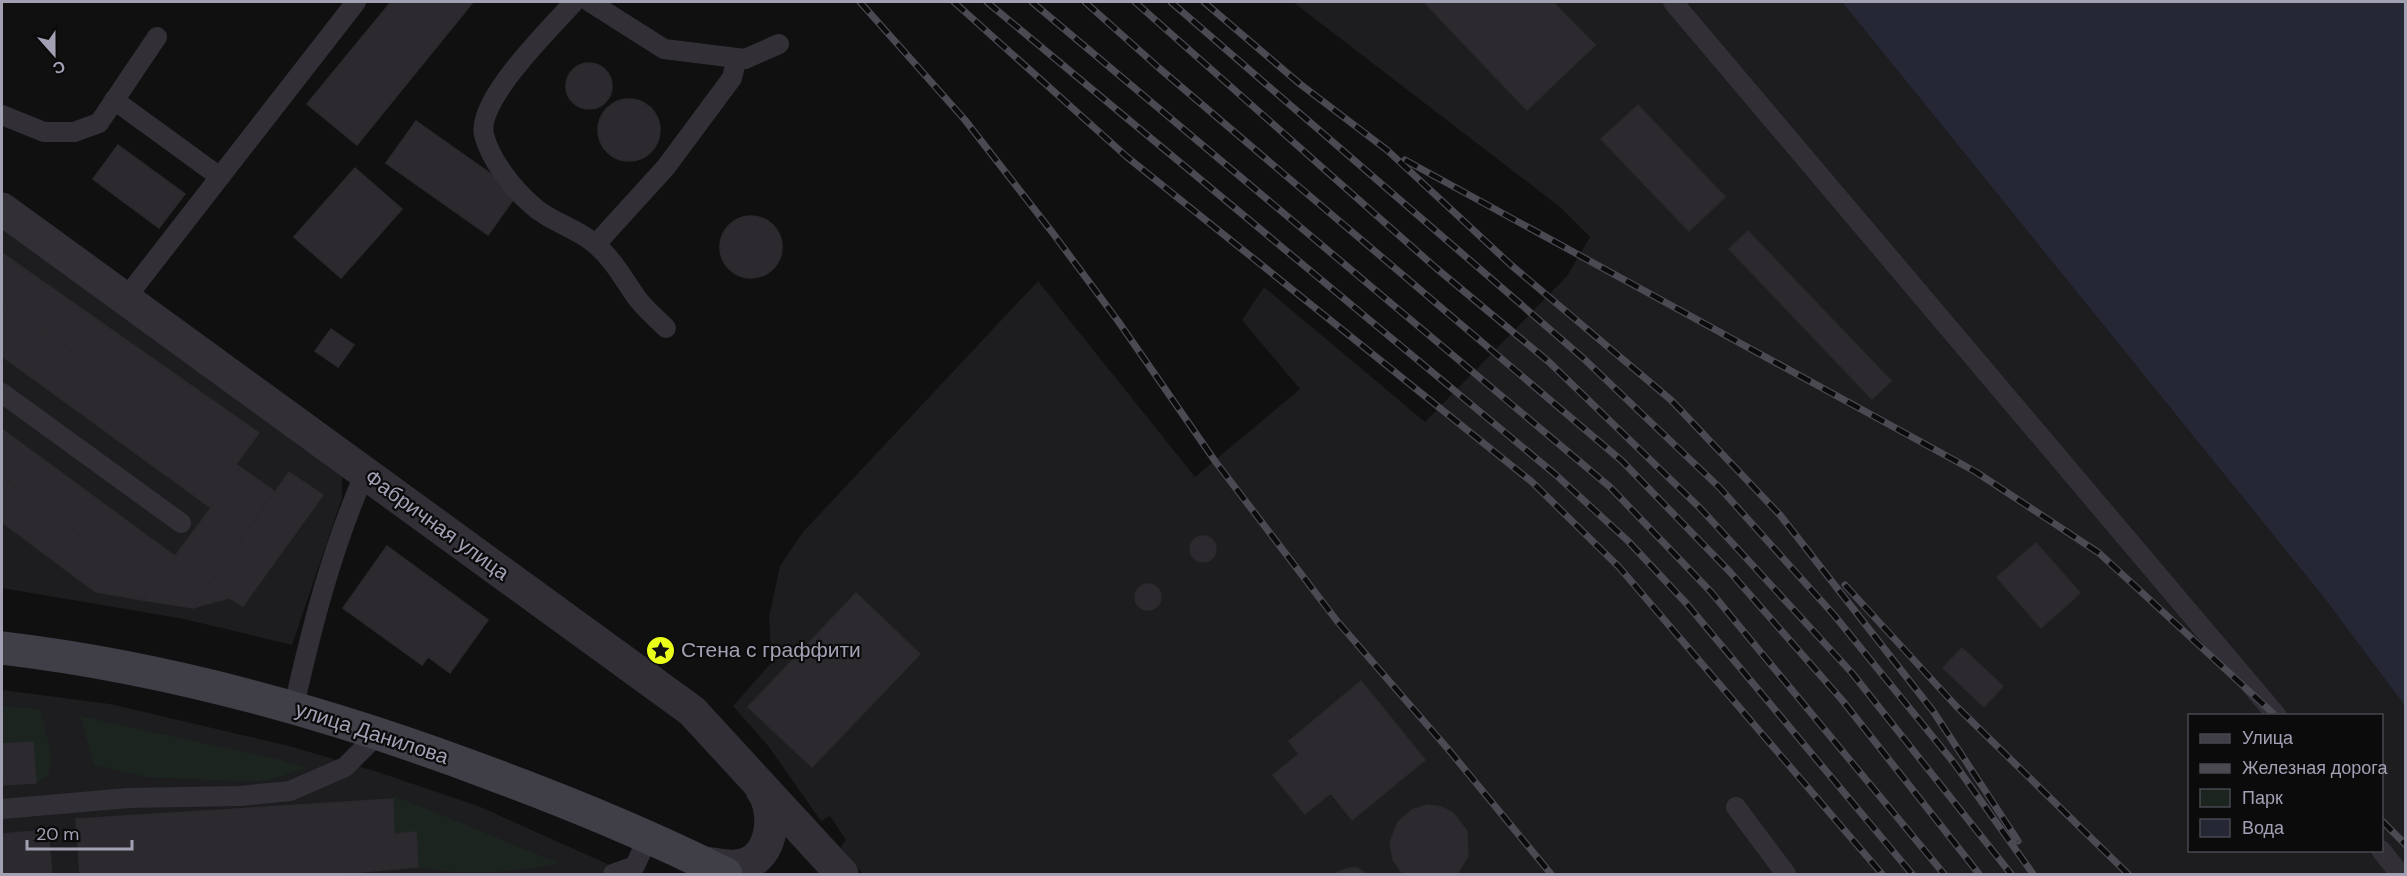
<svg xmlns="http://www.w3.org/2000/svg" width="2407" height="876" font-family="'DM Sans',sans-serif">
<rect width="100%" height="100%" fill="#101011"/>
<path fill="#1d1c1e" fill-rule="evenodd" d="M1293,2H1842L2325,599L2405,706V874H863L840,848L846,840L830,816L821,821L769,747L733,706L772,662L769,617L780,566L803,532L1038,281L1195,477L1300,389L1242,320L1264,287L1425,422L1567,276L1590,237L1560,207ZM2190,716H2382V850H2190Z
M2,229L342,475V498L292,645L184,619L2,588Z
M2,690L110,704L289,746L378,772L478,806L630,874H2Z"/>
<path fill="#1c2420" d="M2,706L40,709L52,756L48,776L36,783L33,742L2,744Z
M80,716L281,760L307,768L267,781H231L146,777L94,765Z
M395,796L559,863C517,873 458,876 418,867L416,832L394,834L393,799Z"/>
<path fill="#252735" d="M1842,2H2405V706L2325,599Z"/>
<path fill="#2c2a2e" stroke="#2b292d" stroke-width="1.5" d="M391,2H473L357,145L307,104Z
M1424,2H1553L1595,45L1527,110Z
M566 86a23 23 0 1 1 46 0a23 23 0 1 1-46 0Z
M598 130a31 31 0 1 1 62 0a31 31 0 1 1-62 0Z
M1638,105L1725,197L1689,231L1601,139Z
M416,121L518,193L488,235L386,163Z
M118,145L185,194L159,228L93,179Z
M355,168L402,209L341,278L294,237Z
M720 247a31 31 0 1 1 62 0a31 31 0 1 1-62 0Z
M1748,231L1891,381L1872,399L1729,249Z
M2,253L259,433L236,464L2,303Z
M2,303L240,467L211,508L2,356Z
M331,329L354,345L338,367L315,351Z
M2,429L176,557L142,600L96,592L78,579L98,549L2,477Z
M240,467L274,491L246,532L211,508Z
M289,472L323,495L243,606L229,598L193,608Z
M2,477L98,549L78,579L2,522Z
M211,508L246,532L193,608L142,600Z
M1190 549a13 13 0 1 1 26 0a13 13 0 1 1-26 0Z
M2036,543L2080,593L2041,628L1997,577Z
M387,546L488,620L450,673L428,657L422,665L343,608Z
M1135 597a13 13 0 1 1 26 0a13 13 0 1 1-26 0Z
M856,593L920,654L812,767L748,707Z
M1962,648L2003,686L1984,707L1943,668Z
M1361,681L1425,760L1352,820L1331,793L1305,814L1273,775L1299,754L1289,741Z
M33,742L36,783L2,785V744Z
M393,799L394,834L416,832L418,867L339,874H80L76,819Z
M1427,805L1441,807L1453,813L1467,831L1468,856L1457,874H1403L1393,860L1390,842L1398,822L1412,810Z
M48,830L52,874H2V834Z
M1349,868H1357L1367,874H1334Z"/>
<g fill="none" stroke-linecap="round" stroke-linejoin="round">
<path stroke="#323036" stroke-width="20" d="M574,2C551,28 476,100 484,135C491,161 513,189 533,206C550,222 577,228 595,244C613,259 624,280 637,298C645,309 656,318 666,328
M590,2L664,49L745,59L779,44
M1673,2L2277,716
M114,100L220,177
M2,115L44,132H74L99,123L157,37
M596,244L666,167L732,78L737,58
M125,299L356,2
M2,393L181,523
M294,706C312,626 332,548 365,473
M1736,807L1786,874
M2,809L128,798L240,796L290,791L345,767L379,733
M2381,850L2400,874
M613,874L635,866L648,837"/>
<path stroke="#323036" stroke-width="33" d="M2,209L692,711L842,874
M703,863C714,864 726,867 736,866C772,864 779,814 762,790"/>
<path stroke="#403e47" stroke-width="33" d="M2,648C172,668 337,715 497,776C575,805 652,837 726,874"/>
<defs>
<path id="rail" d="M860,2L965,120L1052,232L1118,321L1215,461L1337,621L1448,749L1551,874
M954,2L1127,157L1532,482L1619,567L1882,874
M987,2L1556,475L1628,541L1686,603L1912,874
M1032,2L1610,487L1711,592L1944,874
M1085,2L1159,68L1622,461L1730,572L1842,700L1979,874
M1135,2L1436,268L1549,362L1699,507L1852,673L2011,874
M1171,2L1583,358L1719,487L1834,615L1954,763L2033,874
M1204,2L1300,84L1387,150L1511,265L1671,400L1780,515L1933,711L2018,841
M1405,160L1976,472L2099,553L2276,716
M1845,585L1956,706L2128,874
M2382,821L2406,845"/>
</defs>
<use href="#rail" stroke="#4b4952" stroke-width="7"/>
<use href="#rail" stroke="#0b0b0c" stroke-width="4.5" stroke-dasharray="14" stroke-linecap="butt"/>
</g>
<defs>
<symbol id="sight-disc" viewBox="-11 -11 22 22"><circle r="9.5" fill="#e9ff1a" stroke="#0b0b0c"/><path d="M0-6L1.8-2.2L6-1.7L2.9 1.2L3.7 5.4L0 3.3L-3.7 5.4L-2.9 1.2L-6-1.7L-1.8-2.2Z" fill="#111"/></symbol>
</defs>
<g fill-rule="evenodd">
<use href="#sight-disc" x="644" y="634" width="33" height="33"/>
</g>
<g text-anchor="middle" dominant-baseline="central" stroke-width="4.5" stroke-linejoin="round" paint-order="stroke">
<g font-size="21" fill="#a2a0b3" stroke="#0b0b0c">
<text transform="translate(437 525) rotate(36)">Фабричная улица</text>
<text transform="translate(372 733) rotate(18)">улица Данилова</text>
</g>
<g font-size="21" fill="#a2a0b3" stroke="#0b0b0c" text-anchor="start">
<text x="681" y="650">Стена с граффити</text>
</g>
</g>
<rect width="2407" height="876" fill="none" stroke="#a2a0b3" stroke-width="6"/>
<rect x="2188" y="714" width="195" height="138" fill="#0b0b0c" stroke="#47474f" stroke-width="1.5"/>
<rect x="2200" y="734" width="30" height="9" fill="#403e47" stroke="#47474f" stroke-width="1.5"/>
<text x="2242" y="744" font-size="18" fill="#a2a0b3">Улица</text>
<rect x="2200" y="764" width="30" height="9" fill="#4b4952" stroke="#47474f" stroke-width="1.5"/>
<text x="2242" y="774" font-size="18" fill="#a2a0b3">Железная дорога</text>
<rect x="2200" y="789" width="30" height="18" fill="#1c2420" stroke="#47474f" stroke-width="1.5"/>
<text x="2242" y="804" font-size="18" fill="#a2a0b3">Парк</text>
<rect x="2200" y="819" width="30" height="18" fill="#252735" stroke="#47474f" stroke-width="1.5"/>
<text x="2242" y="834" font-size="18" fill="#a2a0b3">Вода</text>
<g transform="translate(54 54) rotate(159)" stroke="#0b0b0c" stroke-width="4.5" paint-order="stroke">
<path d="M0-4.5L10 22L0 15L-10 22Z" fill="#a2a0b3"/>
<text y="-9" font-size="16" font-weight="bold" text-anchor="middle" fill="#a2a0b3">С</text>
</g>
<path d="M27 840v9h105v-9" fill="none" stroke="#a2a0b3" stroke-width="3"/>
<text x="36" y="840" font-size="18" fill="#a2a0b3" stroke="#0b0b0c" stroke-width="4.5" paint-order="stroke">20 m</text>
</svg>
